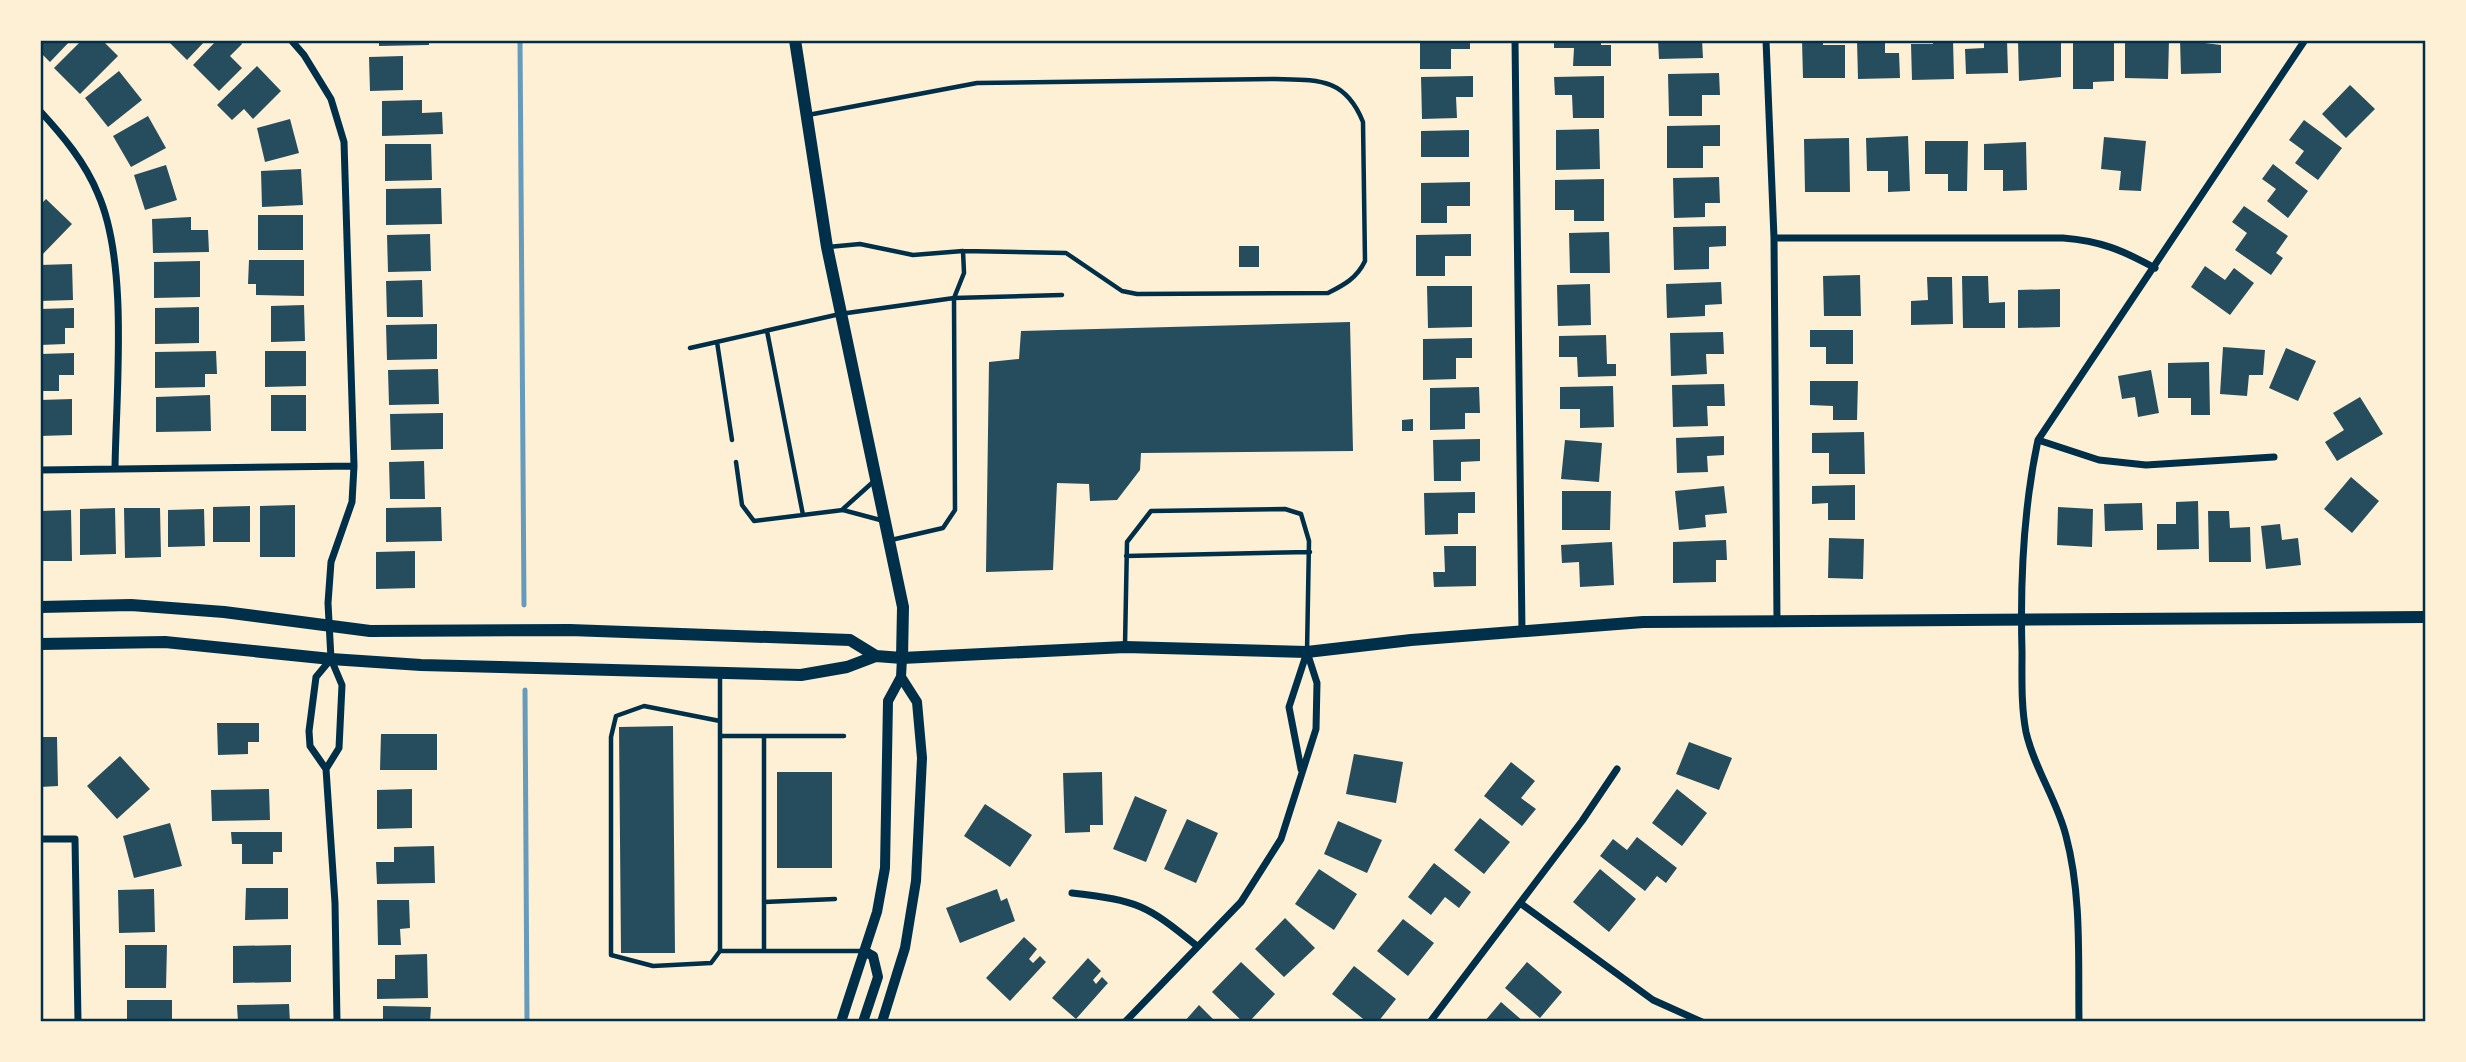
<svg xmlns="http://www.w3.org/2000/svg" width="2466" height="1062" font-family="'DejaVu Sans',sans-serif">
<rect width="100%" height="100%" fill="#fdf0d5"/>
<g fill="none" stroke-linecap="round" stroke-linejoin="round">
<path stroke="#669bbc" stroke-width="5" d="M520,40L524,605
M525,690L527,1022"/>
</g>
<path fill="#264d5e" d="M40,40H71L50,62L40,52Z
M82,40H102L118,56L80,94L54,68Z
M167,40H206L187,60Z
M217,40H239L242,44L230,56L242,68L219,91L193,65Z
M379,40H429V45L379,46Z
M1420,40H1470V49H1451V69H1420Z
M1554,40H1601V45H1611V66H1573L1574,48H1554Z
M1658,40H1702L1703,58L1659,59Z
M1802,40H1823V45H1845V78H1803Z
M1857,40H1885V53H1899L1900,78L1858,79Z
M1933,40H1953L1954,79L1912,80L1911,44H1933Z
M1984,40H2007L2008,73L1966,74L1965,49L1984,48Z
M2018,40H2061V77L2019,81Z
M2098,40H2114V81L2093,82V89H2073V43Z
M2146,40H2169L2168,79L2125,78V43H2146Z
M2180,40L2221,45V73L2181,74Z
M403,56V90L370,91L369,57Z
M257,66L281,91L253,119L244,109L232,120L217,105Z
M119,71L142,100L108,127L85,98Z
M1719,73L1720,95H1702V116H1669L1668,74Z
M1473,76V97H1456L1457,118L1422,119L1421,77Z
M1604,76V118H1573L1572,95H1555L1554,77Z
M2350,85L2375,109L2346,138L2322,114Z
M422,100V113L442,112L443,134L382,136V101Z
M148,116L166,148L131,167L113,136Z
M290,119L299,153L265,162L257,128Z
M2304,120L2342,148L2318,180L2295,163L2304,151L2289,140Z
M1720,125V146H1703V168H1667V126Z
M1599,129L1600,169L1556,170V130Z
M1469,130V157H1421V131Z
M1908,136L1910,191L1888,192V171H1867L1866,138Z
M2104,137L2146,141L2141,191L2119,190L2121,171L2101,169Z
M1849,138L1850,192H1805L1804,139Z
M1925,141H1968L1967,191H1948V174H1925Z
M2026,142L2027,190L2003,191V170H1984V144Z
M385,144H431L432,180L385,181Z
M2273,164L2308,191L2288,218L2267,201L2276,189L2262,179Z
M166,165L177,200L145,210L134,175Z
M301,169L303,205L262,207L261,171Z
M1719,177L1720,203H1705V217L1674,218L1673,178Z
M1604,179V221H1574V210H1555V180Z
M1470,182V206H1447V223H1421V183Z
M441,188L442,224L386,225V189Z
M46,199L72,224L40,257V205Z
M2244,206L2288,236L2276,253L2283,258L2271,275L2235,250L2247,233L2232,222Z
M258,215H303V250H258Z
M191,217V230H208L209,252L153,253L152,219Z
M1726,226V246L1709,247V269L1674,270L1673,227Z
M1609,232L1610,273H1570L1569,233Z
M430,234L431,271L388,272L387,235Z
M1471,234V256H1445V276H1416V235Z
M1239,246H1259V267H1239Z
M249,260H304V296L256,295V284H248Z
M200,261V297L154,298V262Z
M72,264L73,300L40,301V265Z
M2205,266L2225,280L2234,268L2254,283L2230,315L2191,287Z
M1860,275L1861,316H1824L1823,276Z
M1962,276H1988L1989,303L2005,302V328H1963Z
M1927,277H1952L1953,324L1911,325V301L1928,300Z
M422,280L423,317H387L386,281Z
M1721,282L1722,304L1705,305V316L1667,318L1666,284Z
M1590,284L1591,325L1558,326L1557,285Z
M1427,286H1472V327L1428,328Z
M2060,289V327L2018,328V290Z
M304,305L305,341L271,342V306Z
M199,307V343L155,344V308Z
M74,308V328H65V344L40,345V309Z
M1350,322L1353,451L1141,453L1140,470L1117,500L1090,501L1089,484L1057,483L1053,570L986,572L989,362L1019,359L1021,331Z
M437,324V359L387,360L386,325Z
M1810,330H1853V364H1826V347H1810Z
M1723,332L1724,354H1706L1707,374L1671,376L1670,333Z
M1606,335L1607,364H1616V376L1578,377L1577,357H1559V336Z
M1472,338V358H1456V379L1423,380V339Z
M2223,347L2265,350L2263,375H2249L2247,396L2220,394Z
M2286,348L2316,361L2298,401L2269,388Z
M216,351L217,374H205V387L155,388V352Z
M265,351H306V386L265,387Z
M74,353V375H59V391H40V354Z
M2209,362L2210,415H2191V398H2168V363Z
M438,369L439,404L389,405L388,370Z
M2151,370L2159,413L2138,417L2135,397L2122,399L2118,376Z
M1810,381H1858L1857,420H1833V406L1810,405Z
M1724,384L1725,406H1707L1708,426L1673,427L1672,385Z
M1613,386L1614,427L1580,428V409H1560V387Z
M1479,387L1480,413H1465V429L1430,430V388Z
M210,395L211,431L156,432V397Z
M271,395H306V431H271Z
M2360,397L2383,434L2337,461L2325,442L2344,430L2333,413Z
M72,399V435L40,436V400Z
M443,413V449L391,450L390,414Z
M1413,419V431H1402V420Z
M1864,432L1865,474H1829V453H1812V433Z
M1724,436V455L1707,456L1708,472L1677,473L1676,438Z
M1480,439V461L1461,462V481H1434L1433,440Z
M1565,440L1602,443L1599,482L1561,479Z
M424,461L425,499H390L389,462Z
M2351,477L2379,501L2352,533L2324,509Z
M1855,485V520H1828V503L1812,504V486Z
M1724,486L1727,513L1705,515L1706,527L1679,530L1675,491Z
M1562,491H1611L1610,530H1562Z
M1475,492V513H1458V534L1425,535L1424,493Z
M2198,501L2199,549L2157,550V524H2176V502Z
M2142,503L2143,530L2105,531L2104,504Z
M295,505V557H260V506Z
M250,506V542H213V507Z
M441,507L442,541L386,542V508Z
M2058,507L2093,509L2092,547L2057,545Z
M115,508L116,554L80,555V509Z
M124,508H160L161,557L125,558Z
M204,509L205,546L168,547V510Z
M71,510L72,561H40V511Z
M2208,511H2229L2230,528L2250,527L2251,562H2209Z
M2280,524L2282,540L2298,538L2301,565L2266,569L2261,526Z
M1829,538L1864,539L1863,579L1828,578Z
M1726,540L1727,560H1716V582L1673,583V542Z
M1612,542L1614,585L1580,587L1579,562L1562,563L1561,545Z
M1444,546H1476V586L1434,587L1433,572H1445Z
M415,551V588L376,589V552Z
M217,723H259V742H248V754L218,755Z
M673,726L675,953H621L619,727Z
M381,734H437V770H380Z
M40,737H57L58,786L40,787Z
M1689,742L1732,758L1719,790L1676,774Z
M1354,754L1403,762L1396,803L1346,794Z
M120,756L150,789L117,819L87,786Z
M1511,762L1535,781L1521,798L1536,809L1522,826L1484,796Z
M777,772H832V868H777Z
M1102,772L1103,825H1090V832L1065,833L1063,773Z
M269,789L270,820L212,821L211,790Z
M412,789V828L377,829V790Z
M1677,789L1707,813L1682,846L1652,823Z
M1135,796L1167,810L1146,862L1113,849Z
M985,804L1032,835L1010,867L964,836Z
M1480,818L1510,842L1484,874L1454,850Z
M1187,819L1218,833L1196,883L1164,869Z
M1338,821L1382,840L1367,873L1324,854Z
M170,823L182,866L134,878L123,836Z
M231,832H282V852H273V864H242V844H232Z
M1637,837L1677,868L1666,883L1657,876L1645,891L1600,856L1613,839L1627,850Z
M434,846L435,883L377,884L376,862H394V847Z
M1434,863L1471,892L1459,908L1445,897L1431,915L1408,897Z
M1319,869L1357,894L1334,930L1295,904Z
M1600,869L1636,899L1609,932L1573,902Z
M246,888H288V919L245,920Z
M154,889L155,932L119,933L118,890Z
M997,889L1001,901L1007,898L1015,921L960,943L946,908Z
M377,900H409L410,928L400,929L401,945H378Z
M1285,918L1315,948L1284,977L1255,949Z
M1403,919L1434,943L1408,976L1377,951Z
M1024,937L1037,949L1029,959L1033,963L1040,956L1046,962L1010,1001L986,978Z
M125,945H167L166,988H125Z
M291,945V982L233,983V946Z
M427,954L428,998L377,999V979H395V955Z
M1088,958L1101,971L1093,980L1096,984L1102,977L1108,983L1076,1019L1052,998Z
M1241,962L1275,994L1249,1022H1243L1212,992Z
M1527,962L1562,992L1540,1018L1505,988Z
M1354,966L1396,999L1378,1022H1367L1332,994Z
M127,1000H172V1022H127Z
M1501,1002L1524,1022H1484Z
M289,1004L290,1022H238L237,1005Z
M1199,1005L1216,1022H1184Z
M383,1006L431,1007L430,1022H383Z"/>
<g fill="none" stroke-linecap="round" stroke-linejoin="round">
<path stroke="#003049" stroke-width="4.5" d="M808,115L977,83L1275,79C1317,80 1345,77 1363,122L1365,261C1357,278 1344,285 1328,293L1137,294L1122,291L1066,253L963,251L964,273L954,298L955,510L943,528L891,540
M828,247L860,244L913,255L963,251
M767,331L803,515
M717,342L732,440
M690,348L840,314L954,298L1062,295
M736,462L742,505L754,521L843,510L884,521
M843,509L873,482
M1126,556L1310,552
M1125,645L1127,542L1151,511L1285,509L1301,514L1309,541L1307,652
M720,674V951H864
M720,721L644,706L616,716L611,737V955L653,966L711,963L720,951
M720,736H844
M764,902L835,899
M764,951V736"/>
<path stroke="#003049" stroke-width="7" d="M291,40L304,55L331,99L344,142L354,466L352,502L331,562L328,603L331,659L342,685L339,748L326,769
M1515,40L1522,633
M1766,40L1774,238L1777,621
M40,111C63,136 85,162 98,194C129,264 116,391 115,469
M1774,238H2063C2101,241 2122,250 2155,268
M2038,440L2099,460L2146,465L2274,457
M40,470L354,466
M331,659L316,677L309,731L310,746L326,769L335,903L337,1022
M1301,769L1289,707L1307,652
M40,839H75L78,1022
M1072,893C1139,901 1145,904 1197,946
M1520,903L1653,1000L1702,1022
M1125,1022L1241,902L1281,839L1316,729L1317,683L1307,652
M1430,1022L1582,821L1617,769
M2079,1022C2078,960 2082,896 2066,836C2057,800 2034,768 2026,732C2021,706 2022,678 2022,652C2020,580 2023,510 2038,440L2305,40"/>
<path stroke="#003049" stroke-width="10" d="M841,1022L877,912L885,868L888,701L901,677L902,658
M863,1022L878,977L873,956L864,951
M882,1022L905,948L916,881L922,758L917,702L901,677"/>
<path stroke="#003049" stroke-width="12" d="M795,40L827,247L903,607L902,658
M40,607L131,605L224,612L370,631L570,630L850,640L876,656
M40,644L165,642L331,659L421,665L801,675L847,667L876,656L902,658L1125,647L1307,652L1411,640L1643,622L2426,617"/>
</g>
<rect width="2466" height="1062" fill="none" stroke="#fdf0d5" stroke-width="84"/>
<rect x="42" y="42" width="2382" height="978" fill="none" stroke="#003049" stroke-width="2.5"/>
</svg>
